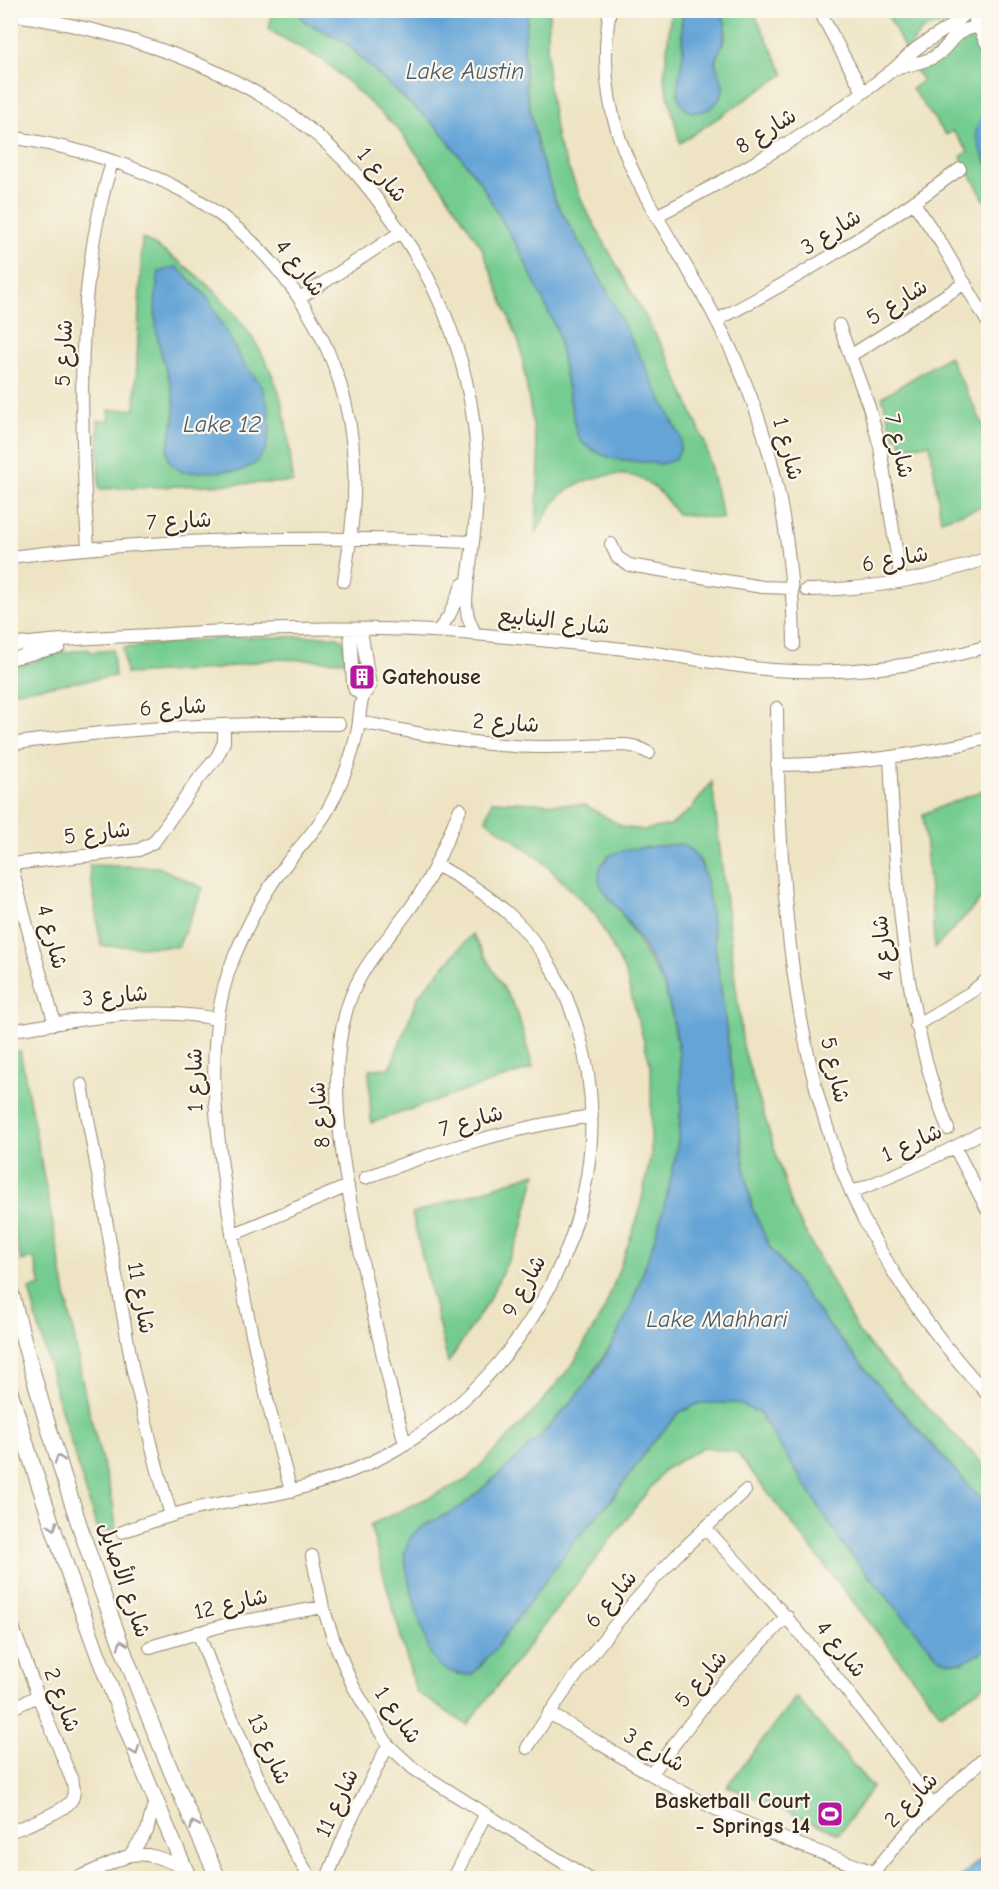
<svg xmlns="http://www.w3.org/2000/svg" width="999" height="1889" font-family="'Comic Neue','Playpen Sans Arabic',sans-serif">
<rect width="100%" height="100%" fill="#fbf7ec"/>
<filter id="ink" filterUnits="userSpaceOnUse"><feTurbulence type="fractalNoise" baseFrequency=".0167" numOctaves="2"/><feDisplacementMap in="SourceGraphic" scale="12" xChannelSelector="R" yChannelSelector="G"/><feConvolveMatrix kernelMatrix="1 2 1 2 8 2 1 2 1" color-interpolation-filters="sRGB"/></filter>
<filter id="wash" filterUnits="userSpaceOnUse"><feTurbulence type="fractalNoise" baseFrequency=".008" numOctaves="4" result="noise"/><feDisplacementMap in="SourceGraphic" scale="24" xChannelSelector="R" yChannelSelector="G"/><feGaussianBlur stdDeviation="1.35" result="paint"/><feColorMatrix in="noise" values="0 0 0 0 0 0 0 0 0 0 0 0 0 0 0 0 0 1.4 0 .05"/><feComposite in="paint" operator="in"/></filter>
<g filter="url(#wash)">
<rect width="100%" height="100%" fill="#eee4c4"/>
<path fill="#75cc91" stroke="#587b58" stroke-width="1.5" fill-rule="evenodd" d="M671,10L684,11L681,25L683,52L680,77L712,107C736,83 712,79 716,60C717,53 721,48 724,42C728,32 725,20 721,11H753L784,74L680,143L664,79Z
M272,11H299L304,21L344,41L391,87L439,129L480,182L521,253L557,330L570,402L628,334L605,287L555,200L539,152L526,89L524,47L528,11H550L547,33L548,81L557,141L585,208L671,363L705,443L723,519L677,514C668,501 659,489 645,481C621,467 579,478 559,497C550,506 543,521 536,532L539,462L520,345L481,246L445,192L399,130L326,62L269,30Z
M886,11H957C952,31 939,22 925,29C917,33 912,45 906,52Z
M962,35C978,35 982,43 988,57V207L961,157L968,151L953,131L946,135L912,89L923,80L913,68Z
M142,238C205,273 258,327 280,396C288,424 290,454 293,482L99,489L98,421L109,420V410L135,409ZM159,272L197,288L207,297L243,363L262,386L240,471L182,472L167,453L175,413L173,390L162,356L155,316Z
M949,356L988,435V505L941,520L930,444L902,447L899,437H894L882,397Z
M326,636L338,637L343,640L346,661L272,659L217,669L126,674L123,648L221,638Z
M88,649L91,652L113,650L115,676L11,692V668L61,653Z
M712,782L743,1047L793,1209L859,1333L906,1386L988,1469V1504L970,1487L896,1405L830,1327L769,1246L752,1207L745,1171L708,892L701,861L682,844L623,852L608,856L609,897L623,915L664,985L672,1016L679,1054L682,1097L678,1143L668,1196L651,1252L623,1327L581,1391L533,1444L460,1508L431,1522L412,1535L404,1552L407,1571L432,1657L457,1674L471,1675L481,1666L572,1544L612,1499L650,1446L680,1412L700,1403H737L759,1413L846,1549L879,1586L961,1663L988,1648V1683L941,1714L736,1452L703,1447L665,1469L467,1725L416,1692L370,1525L466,1480L530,1416L573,1364L605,1308L639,1214L651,1153V1067L625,972L595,914L539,858L486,820L492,801L585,805L623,827L644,830L671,825L691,809Z
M988,788V892L935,948L923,814Z
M89,865L158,867L203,888L178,947L101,946Z
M472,934L517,1011L533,1068L371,1123L369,1069L390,1068L418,996Z
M10,1044L12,1053L20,1051L86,1400L113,1503L116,1530L98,1532L59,1403L29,1289L41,1286L34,1258L21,1261L11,1219Z
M536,1173L520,1236L488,1302L448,1363L412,1214Z
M796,1697L872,1787L839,1834L727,1786Z"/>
<path fill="#65a4d7" stroke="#50677a" stroke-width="1.5" d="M299,11H528L524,48L526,89L539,152L555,200L605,287L681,438L680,451L674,460L661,464L614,459L600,454L583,444L576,432L557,330L521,253L480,182L439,129L391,87L344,41L304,21Z
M684,11H721C727,25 727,35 720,50C718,54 715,57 715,62C716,71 724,79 723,88C722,108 690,124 680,101C674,86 683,67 683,51C684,37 679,24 684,11Z
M983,115H988V166C980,147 969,133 983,115Z
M176,266L207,297L243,363L262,386L269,410L270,428L266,448L256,463L240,471L182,472L169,462C165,445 175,428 175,411C175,391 167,375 162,356C154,330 154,299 159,272Z
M682,844C703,856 703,870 708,892L745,1171L752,1207L769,1246L830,1327L896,1405L970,1487L988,1504V1648C969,1659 959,1669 938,1657L846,1549L759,1413L736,1403H700L680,1412L650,1446L612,1499L572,1544L496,1648L471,1675C461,1674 450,1674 441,1667C438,1664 433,1659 431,1655C425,1641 403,1567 405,1553C405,1549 408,1542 410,1539C419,1523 449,1516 463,1505C531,1449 601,1385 633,1300C671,1197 702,1096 664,987C657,966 636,932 622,914C615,904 605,895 600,884C599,881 599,872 600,869C601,865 606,858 609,856C623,847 665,846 682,844Z
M988,1853V1878H959Z"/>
</g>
<g filter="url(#ink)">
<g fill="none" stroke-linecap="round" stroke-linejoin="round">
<defs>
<path id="minor" d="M610,10C590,124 644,192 697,285C716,317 733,351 747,387C780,469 793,557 794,645
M819,10L863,92
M10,14C135,33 267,74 354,171C371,190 386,211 401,232C440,290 465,355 474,425C479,464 478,503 473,542C471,563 466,584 466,605L468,617L475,634
M975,20L988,46
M896,69C907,65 921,63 932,58C952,48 950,29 979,27
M10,137C69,146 131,163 183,191C282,246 349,350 354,464C356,503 350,543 344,581
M914,203L941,243L988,323
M656,216C737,175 818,129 890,72C899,65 907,56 917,48C934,35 955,27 969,10
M300,298L401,232
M717,320C802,276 883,226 960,169
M839,325L869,407L880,447L901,581
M850,356L965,283
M611,544L617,557L629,565L762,587L792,588
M88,548C80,420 74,285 112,162
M10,557C165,538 318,535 473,542
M806,590C868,590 930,579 988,558
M350,629L353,684L355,690L363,696
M438,631L449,616L463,584
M10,645C58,639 105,637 153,635C260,628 367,625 474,634C530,639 586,644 641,651C685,657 729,666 773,670C844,675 921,667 988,646
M10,659L59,647
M777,708C778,871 790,1071 863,1218C895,1282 940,1343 988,1395
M360,722C411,732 462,743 515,746C552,749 589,745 626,745L637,747L649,753
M10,744C119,728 229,722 339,724
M890,757C896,883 902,1010 948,1129
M777,765C849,764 919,756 988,738
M10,860L31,941L55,1024
M11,864L139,850L154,842L200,777L217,757L224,742V725
M916,1025L970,993L988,979
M16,1030C82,1019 151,1006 217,1019
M82,1085L133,1371L157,1467L171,1515
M955,1148L988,1211
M365,1178C438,1150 514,1127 592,1116
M852,1192C899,1174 944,1154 988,1129
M232,1235L348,1186
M405,1444C386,1373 370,1302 356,1231C342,1158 325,1073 349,1002C363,962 388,940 411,907C433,877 445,843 460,809
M291,1491C264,1393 241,1295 226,1195C215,1116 203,1034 234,957C248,924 264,891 287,863C300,846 315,831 326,813C340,788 351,761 357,733C360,722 359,707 363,697C364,693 368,690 370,686L361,630
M705,1528C789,1615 863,1707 933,1806
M122,1532C157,1519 192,1508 229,1502C250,1498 272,1496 293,1490C332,1480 371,1465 405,1444C542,1359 627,1185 577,1027C565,987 542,945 511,916C488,895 463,879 436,865
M312,1556L323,1607L334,1641L353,1686L388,1745L414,1769L588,1878
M10,1619L38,1696L73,1783C74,1790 75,1796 70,1802C63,1812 24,1826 10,1832
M198,1632C220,1691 244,1749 272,1806C284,1830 295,1857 311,1878
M150,1647L228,1624L323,1607
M10,1709L38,1696
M549,1713C607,1747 664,1785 724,1813C773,1836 824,1854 874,1872
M527,1748C570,1680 619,1615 675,1557C698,1534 722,1513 745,1491
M652,1773L712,1695L787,1616
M130,1855L147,1831L155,1800
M77,1878L130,1855C150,1852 166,1860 184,1868
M327,1878L349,1824L388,1745
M454,1878L485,1815
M870,1878C904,1831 945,1793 988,1755"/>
<path id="major" d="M10,1289C62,1490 131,1690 218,1878
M10,1391C59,1557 119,1720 189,1878"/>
</defs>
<use href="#minor" stroke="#948771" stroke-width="14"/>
<use href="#major" stroke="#948771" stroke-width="17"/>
<use href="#minor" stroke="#fff" stroke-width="12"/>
<use href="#major" stroke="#fff" stroke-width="15"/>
</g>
<defs><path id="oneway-chevron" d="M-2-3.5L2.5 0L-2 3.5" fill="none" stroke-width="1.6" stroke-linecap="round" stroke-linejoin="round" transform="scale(1.5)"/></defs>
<g stroke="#a79f9a">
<use href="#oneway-chevron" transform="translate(59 1459) rotate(-108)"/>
<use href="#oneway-chevron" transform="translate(53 1526) rotate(72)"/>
<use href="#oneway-chevron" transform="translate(122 1644) rotate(-110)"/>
<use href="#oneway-chevron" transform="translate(135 1751) rotate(68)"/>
<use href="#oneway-chevron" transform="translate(194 1825) rotate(-114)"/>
</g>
</g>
<defs>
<symbol id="building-square" viewBox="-11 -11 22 22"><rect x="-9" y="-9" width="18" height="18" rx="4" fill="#b5179e" stroke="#fbf7ec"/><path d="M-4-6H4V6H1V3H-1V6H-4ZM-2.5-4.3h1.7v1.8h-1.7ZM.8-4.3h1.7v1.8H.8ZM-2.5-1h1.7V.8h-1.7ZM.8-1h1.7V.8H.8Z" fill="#fff"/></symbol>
<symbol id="stadium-square" viewBox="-11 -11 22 22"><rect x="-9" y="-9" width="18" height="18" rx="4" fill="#b5179e" stroke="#fbf7ec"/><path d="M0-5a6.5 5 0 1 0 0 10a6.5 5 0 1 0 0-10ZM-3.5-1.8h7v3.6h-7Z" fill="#fff"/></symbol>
</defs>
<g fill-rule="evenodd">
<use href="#building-square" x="347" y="662" width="30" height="30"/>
<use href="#stadium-square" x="815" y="1799" width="30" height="30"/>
</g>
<g text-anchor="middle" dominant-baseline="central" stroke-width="4.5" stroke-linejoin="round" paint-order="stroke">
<g font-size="22" fill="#3b2a1e" stroke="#fbf7ec">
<text transform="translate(766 131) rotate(-32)">شارع 8</text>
<text transform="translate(382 175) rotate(50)">شارع 1</text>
<text transform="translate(831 232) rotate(-32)">شارع 3</text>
<text transform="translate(300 268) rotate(52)">شارع 4</text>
<text transform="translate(897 302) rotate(-32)">شارع 5</text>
<text transform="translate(64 353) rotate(-88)">شارع 5</text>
<text transform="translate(899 446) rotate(77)">شارع 7</text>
<text transform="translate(788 449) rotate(75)">شارع 1</text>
<text transform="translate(179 521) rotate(-3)">شارع 7</text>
<text transform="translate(895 559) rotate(-10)">شارع 6</text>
<text transform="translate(554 621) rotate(6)">شارع الينابيع</text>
<text transform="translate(173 707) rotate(-3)">شارع 6</text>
<text transform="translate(506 723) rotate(4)">شارع 2</text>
<text transform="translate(97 833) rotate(-7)">شارع 5</text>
<text transform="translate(52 937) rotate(75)">شارع 4</text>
<text transform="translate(883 948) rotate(-96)">شارع 4</text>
<text transform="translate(115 996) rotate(-5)">شارع 3</text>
<text transform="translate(835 1070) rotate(77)">شارع 5</text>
<text transform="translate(195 1080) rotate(-91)">شارع 1</text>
<text transform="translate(320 1115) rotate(-95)">شارع 8</text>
<text transform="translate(471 1121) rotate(-16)">شارع 7</text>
<text transform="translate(912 1143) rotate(-24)">شارع 1</text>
<text transform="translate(524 1286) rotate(-61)">شارع 9</text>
<text transform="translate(141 1298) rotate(80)">شارع 11</text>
<text transform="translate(124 1580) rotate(71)">شارع الأصايل</text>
<text transform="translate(611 1599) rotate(-50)">شارع 6</text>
<text transform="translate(231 1604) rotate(-13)">شارع 12</text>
<text transform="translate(841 1649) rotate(51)">شارع 4</text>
<text transform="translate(701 1679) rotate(-49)">شارع 5</text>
<text transform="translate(62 1700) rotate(70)">شارع 2</text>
<text transform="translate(398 1715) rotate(55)">شارع 1</text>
<text transform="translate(269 1749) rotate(66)">شارع 13</text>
<text transform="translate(654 1750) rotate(30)">شارع 3</text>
<text transform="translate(911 1800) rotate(-46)">شارع 2</text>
<text transform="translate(337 1803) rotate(-65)">شارع 11</text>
</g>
<g font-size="22" font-weight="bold" fill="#3b2a1e" stroke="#fbf7ec" text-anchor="start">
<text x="382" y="677">Gatehouse</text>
<text x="810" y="1801" text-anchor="end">Basketball Court<tspan x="810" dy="25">- Springs 14</tspan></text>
</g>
<g font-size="24" font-style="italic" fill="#4c5b68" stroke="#fbf7ec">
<text x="465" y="71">Lake Austin</text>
<text x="222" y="424">Lake 12</text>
<text x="717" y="1319">Lake Mahhari</text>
</g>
</g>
<rect width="999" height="1889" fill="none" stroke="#fbf7ec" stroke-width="36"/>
</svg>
